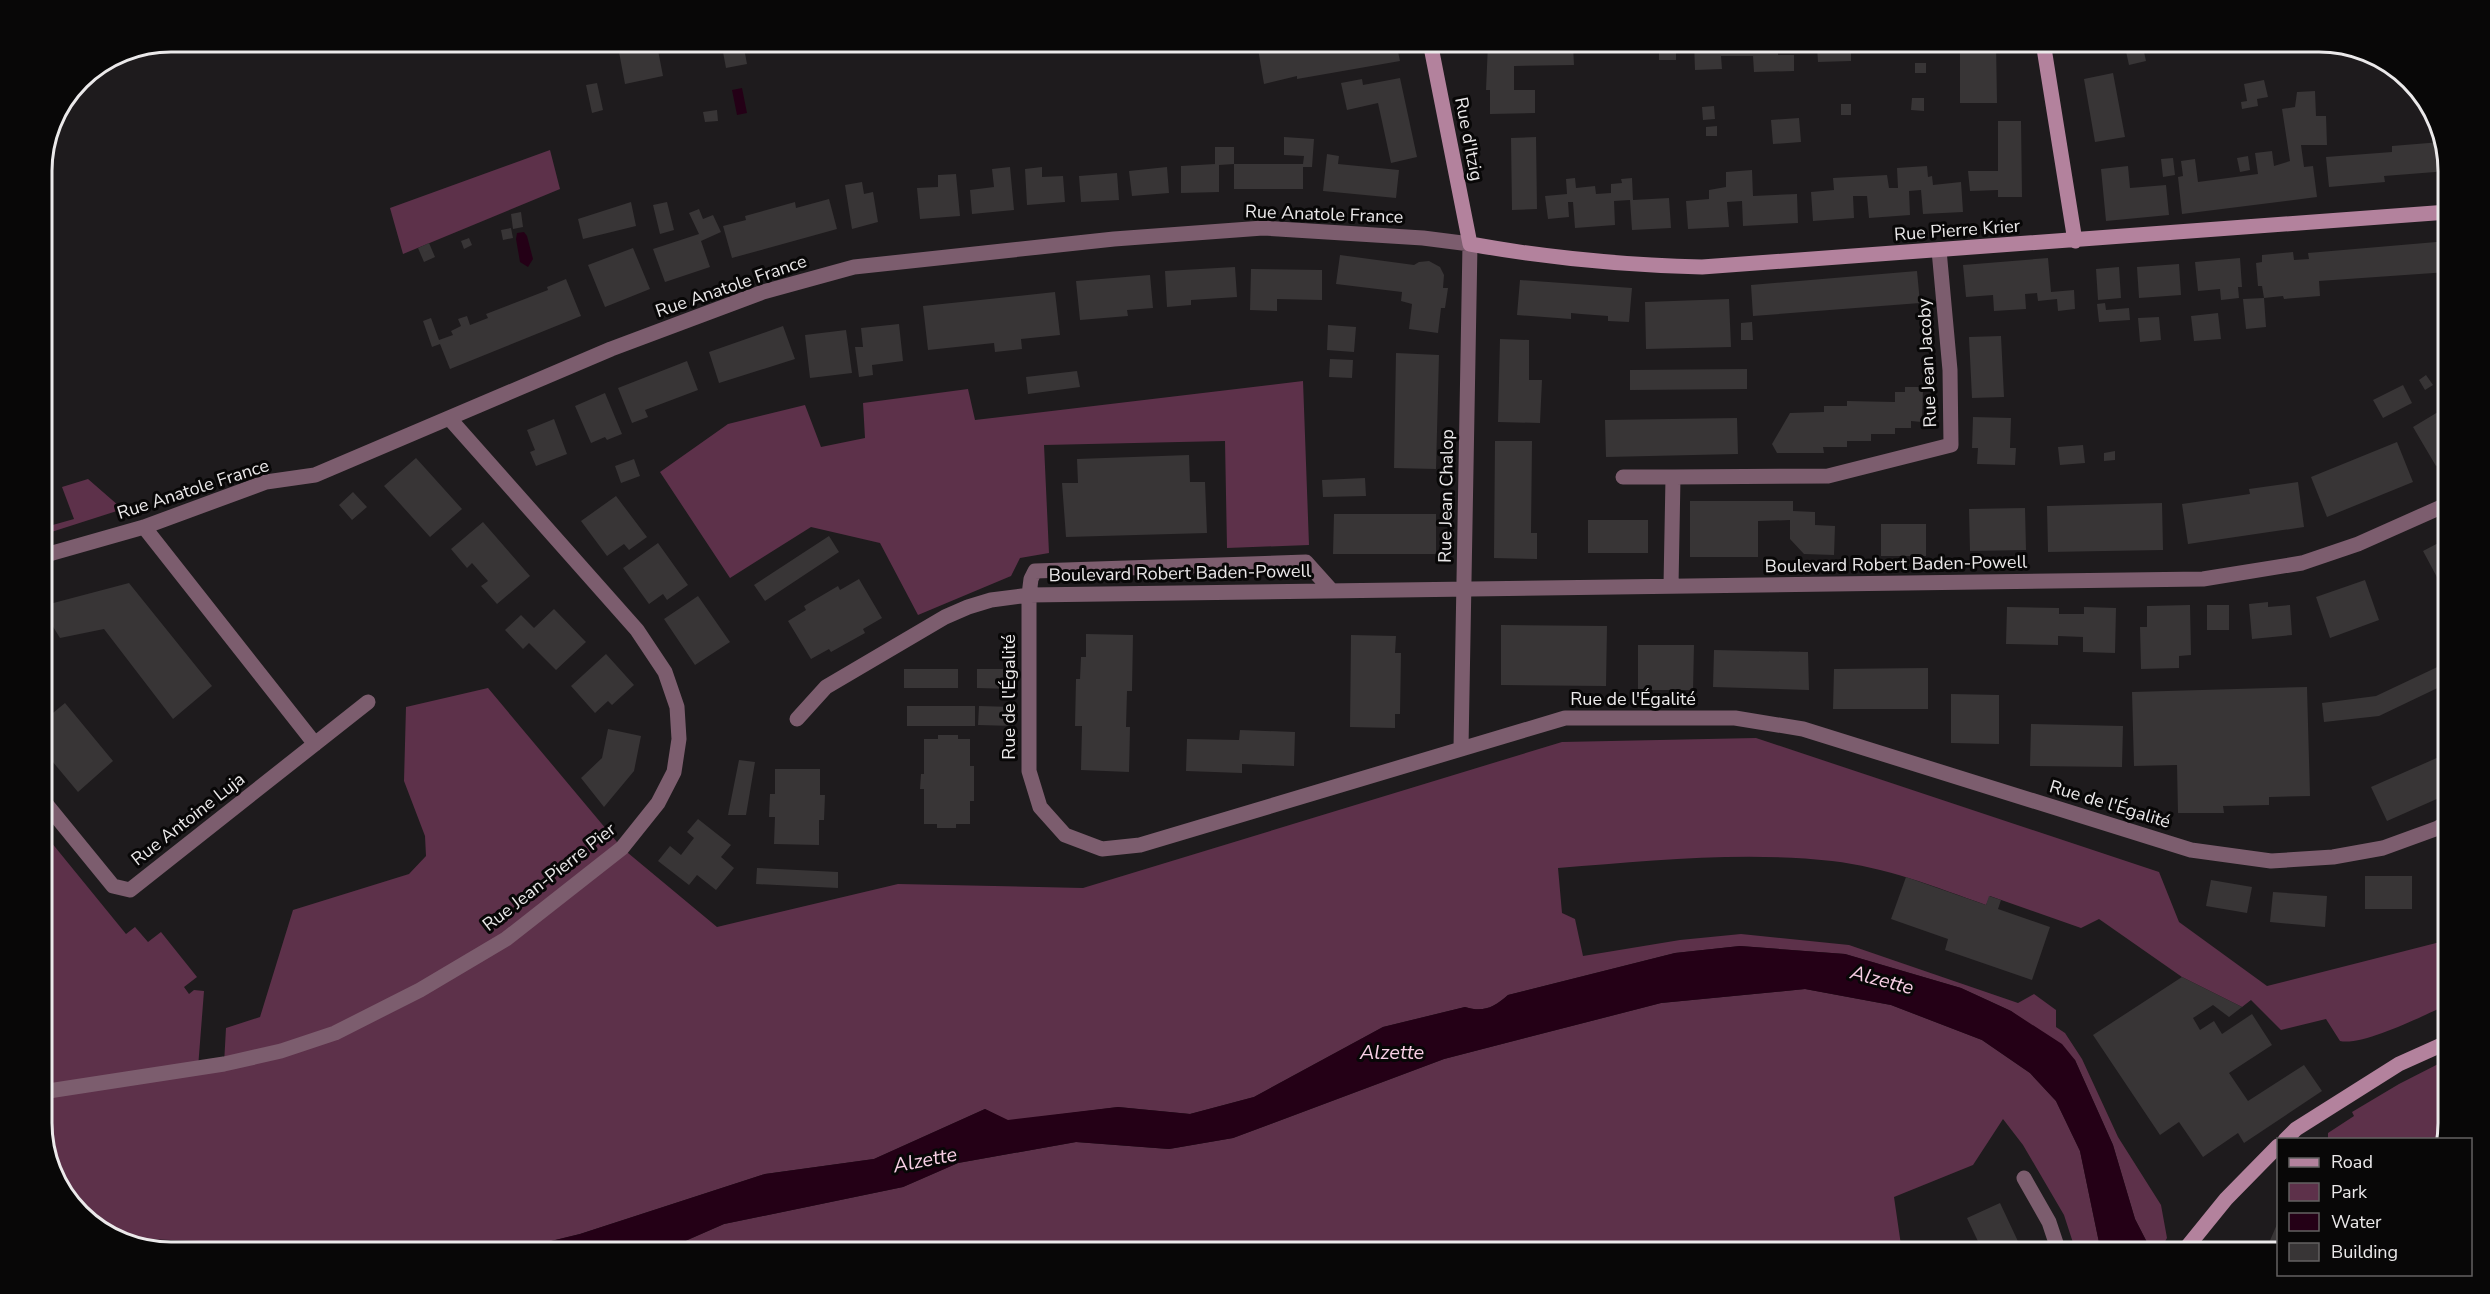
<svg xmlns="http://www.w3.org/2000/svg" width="2490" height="1294" font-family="'Nunito Sans',sans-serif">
<rect width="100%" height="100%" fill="#1e1b1d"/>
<path fill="#5d314a" d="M550,150L560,189L403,254L390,208Z
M1303,381L1309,545L1227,548L1225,441L1044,445L1049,553L1020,558L1011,576L918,615L880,543L811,527L730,578L660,472L728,424L805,405L821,447L865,438L863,403L968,389L975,420Z
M88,479L119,506L120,510L42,535V528L74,519L62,487Z
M488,688L622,848L717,927L898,884L1083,888L1562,742L1756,738L2159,872L2179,922L2267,986L2448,940V1011L2445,1006C2422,1016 2363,1046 2340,1041L2326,1019L2281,1030L2251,1000L2242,1007L2182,977L2099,919L2081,928L1990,896L1986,905C1936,887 1885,867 1832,861C1741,851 1649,861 1558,868L1562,913L1575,919L1583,956L1680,940L1741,934L1849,945L2018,1003L2034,994L2056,1010V1027L2065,1033L2082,1059L2118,1137L2161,1205L2167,1238L2159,1252H2152L2135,1219L2113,1145L2075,1060L2011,1011L1961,988L1845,954L1740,946L1675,953L1508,995C1494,1007 1484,1013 1465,1007L1383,1027L1254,1097L1190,1114L1118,1107L1008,1121L985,1109L874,1159L765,1174L580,1234L506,1252L114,1238L64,1194L42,1131V831L126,934L135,927L148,942L161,932L197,977L184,987L189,994L194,990L204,991L198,1068L224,1064L226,1028L260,1017L293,910L409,874L426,856L425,836L404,781L406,707Z
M1805,989L1891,1005L1982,1040L2030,1073L2056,1101L2080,1151L2101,1252H2076L2064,1215L2023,1145L2003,1119L1973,1165L1894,1197L1902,1252H660L724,1224L903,1187L958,1163L1076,1142L1169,1149L1233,1138L1444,1059L1661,1003Z
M2448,1059V1123L2444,1139H2328V1133L2354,1116L2352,1112L2399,1084Z"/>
<path fill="#240016" d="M742,88L747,113L737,115L732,90Z
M524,232L527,236L533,259L528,267L520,262L516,239L517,233Z
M1740,946L1845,954L1961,988L2011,1011L2062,1044L2075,1060L2113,1145L2135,1219L2152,1252H2101L2080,1151L2056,1101L2030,1073L1982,1040L1891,1005L1805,989L1661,1003L1444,1059L1233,1138L1169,1149L1076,1142L958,1163L903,1187L724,1224L660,1252H506L580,1234L765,1174L874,1159L985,1109L1008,1120L1118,1107L1190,1114L1254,1097L1383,1027L1465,1007C1484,1013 1494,1007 1508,995L1675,953Z
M122,1240L459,1252H171Z"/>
<path fill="#383536" d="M1396,42L1400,61L1297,79V76L1264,84L1257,43Z
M1512,42V45H1573L1574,65L1514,66V90H1535V113L1490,114V90H1486L1488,43Z
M1580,42H1676V60H1659V52L1580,53Z
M1694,42H1778V55H1794V71L1754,72L1753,56H1721L1722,69L1695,70Z
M1812,42H1896V44L1851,46V61L1818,62L1817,47H1812Z
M1960,42H1996L1997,103H1960Z
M2078,42H2113V45L2080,51Z
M2312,42L2334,46V50L2312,51Z
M2142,43L2146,61L2129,65L2125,47Z
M657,45L663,76L625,84L619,52Z
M744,48L747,64L726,68L723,52Z
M1915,63H1926V73H1915Z
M2113,73L2125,137L2095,142L2084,79Z
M1400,78L1417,157L1391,163L1378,103L1347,110L1341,83L1362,79L1363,85Z
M2264,80L2268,97L2257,99L2258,106L2242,109L2241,102L2247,101L2244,84Z
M597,83L603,110L592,113L586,85Z
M2315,91L2316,116H2326L2327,145H2301L2304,167L2313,166L2317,197L2182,214L2178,177L2183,176L2181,161L2195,159L2198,182L2258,174L2255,153L2272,151L2274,166L2290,161L2282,109L2295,107L2297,92Z
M1912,98H1924V111L1911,110Z
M1841,104H1851V115H1841Z
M1714,106L1715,119L1703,120L1702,107Z
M717,110L718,121L705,122L703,112Z
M1799,118L1801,142L1773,144L1771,120Z
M1998,121H2021L2022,197H1998V190L1970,191L1968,171H1998Z
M1717,126V136H1706V127Z
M1284,137L1314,139L1312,167H1303V189H1234V164H1303L1304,156L1284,155Z
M1536,137L1537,209L1512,210L1511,138Z
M2441,142L2448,163V171L2384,176L2385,182L2329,187L2326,157L2392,152V146Z
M1215,147H1234V164L1219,165V192L1181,193V166L1215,164Z
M1327,154L1339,156L1338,164L1399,170L1396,198L1323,191Z
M2248,156L2250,170L2240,172L2237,158Z
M2173,158L2175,175L2163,177L2161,159Z
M1927,166L1928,177L1932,176L1933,185L1961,182L1963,212L1923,214L1921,190L1909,191L1910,215L1869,218L1867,196H1853L1854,218L1813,221L1811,192L1834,190L1833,178L1887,175L1889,188H1898L1897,168Z
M2128,166L2130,188L2166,185L2169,215L2106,221L2101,169Z
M1010,167L1014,210L972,214L970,190L994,187L992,169Z
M1042,167V177L1063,176L1065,202L1027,205L1025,169Z
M1167,167L1169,193L1132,196L1129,171Z
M1752,170L1753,196L1797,194L1798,223L1743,226L1742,201L1727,202L1729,227L1688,229L1686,201L1709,199V190L1726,187V172Z
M1117,173L1119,200L1081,202L1079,176Z
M956,174L960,216L920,219L917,188L938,187V175Z
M1575,178L1576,188L1595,186L1596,194L1611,193V184L1622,183L1621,179L1632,178L1633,200L1669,198L1671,228L1632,230L1630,200L1614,201L1615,225L1575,228L1573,202H1568L1569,217L1548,219L1545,196L1567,194L1566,179Z
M862,182L864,194L873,192L878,222L852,229L845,185Z
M829,199L837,229L732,258L723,226L746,220L745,216L795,202L796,208Z
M631,202L636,226L583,239L578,219Z
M667,202L674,230L660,234L653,205Z
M699,209L703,219L713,215L721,232L701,241L710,267L665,282L653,249L699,234L689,213Z
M521,212L523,227L513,229L511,214Z
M511,228L513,238L503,240L501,230Z
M469,238L472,245L464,249L461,241Z
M2448,241V272L2319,281L2320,296L2284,299L2283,296L2264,298L2262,286H2258L2256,263L2262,262V255L2293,252L2294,260L2309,259L2308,253Z
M429,243L435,257L424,262L418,248Z
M633,248L650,289L605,307L588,265Z
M1340,255L1414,265L1419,262L1429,261L1440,267L1444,275L1443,288H1448L1445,308H1441L1438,333L1409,329L1412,304L1401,301L1402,292L1336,284Z
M2048,258L2051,292L2074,290L2075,309L2058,311L2057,299L2038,301L2037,293L2025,294L2026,309L1994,311L1993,295L1966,297L1963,265Z
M2240,258L2242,287H2238L2239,298L2221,300L2220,289L2198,291L2195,262Z
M2179,264L2181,295L2139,298L2137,267Z
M1235,267L1237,297L1191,300V305L1167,307L1165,271Z
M2119,267L2121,298L2098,300L2096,269Z
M1251,269L1322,270V300L1277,299V311L1250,310Z
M1917,271L1920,303L1753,316L1751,285Z
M1150,275L1153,308L1127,310L1128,316L1080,320L1076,281Z
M566,279L581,316L450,369L440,344L432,347L423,321L431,318L439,340L453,335L451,331L461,326L458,319L467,316L470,325L488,318L486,314L548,290L547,287Z
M1520,280L1632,288L1629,322L1608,321V316L1581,314L1571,313V319L1517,315Z
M1055,292L1060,335L1021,339L1022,349L995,352L994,343L928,350L923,306Z
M2264,298L2266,327L2246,329L2243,299Z
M1729,299L1731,347L1646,349L1645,302Z
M2105,303L2106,310L2129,308L2130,320L2099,322L2097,304Z
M2218,313L2221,339L2194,341L2191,316Z
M2159,317L2161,340L2140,342L2138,318Z
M1752,322L1753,340H1741V323Z
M899,324L903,361L872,365L873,375L859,377L855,347H863L861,328Z
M1328,325L1356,327L1354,352L1327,350Z
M783,326L795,359L719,383L709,352Z
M846,330L852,373L810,378L805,335Z
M2001,336L2004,397L1972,398L1969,337Z
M1500,339L1529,340V380H1542L1540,423L1498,422Z
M1396,353L1439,355L1436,469L1394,468Z
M1330,359L1353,360L1352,378L1329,377Z
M687,361L698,390L645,410L648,417L632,423L618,388Z
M1747,369V389L1630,390V370Z
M1077,371L1080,387L1028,394L1026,377Z
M2426,375L2433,385L2425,390L2419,380Z
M2403,385L2412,403L2383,418L2373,400Z
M1905,387H1923L1922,422L1911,421V428H1895V434H1871V441H1847V447H1823L1824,453H1777L1772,444L1790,413L1824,412V406H1847V401L1895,402V392H1905Z
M605,393L622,434L607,440L605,437L591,443L575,406Z
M2448,406V459L2436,466L2413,427Z
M1973,417L2011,418L2010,448H2016L2015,465L1977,464L1978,448H1972Z
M1737,418L1738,454L1606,457L1605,420Z
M554,419L567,454L536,466L530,452L535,450L527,430Z
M1495,441H1532L1531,533H1537V559L1494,558Z
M2397,442L2413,482L2327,517L2311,477Z
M2083,445L2085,463L2060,465L2058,447Z
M2115,451V460L2104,461V453Z
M1189,455L1190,482H1205L1207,533L1066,537L1062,483H1078L1077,459Z
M416,458L462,509L430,537L384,486Z
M634,459L640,476L621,483L615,466Z
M1365,478L1366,496L1323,497L1322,480Z
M2298,482L2304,527L2188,544L2182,504L2250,494L2249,489Z
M353,492L367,507L352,520L339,505Z
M616,496L647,537L629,550L624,544L607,556L581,521Z
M1690,501H1793V511L1815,512V525L1835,526L1834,555L1804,554L1790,539V520L1758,521V557H1690Z
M2162,503L2163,550L2048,552L2047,506Z
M2025,508L2026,550L1970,551L1969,509Z
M1334,514H1436V554H1333Z
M1588,520H1648V553H1588Z
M483,522L530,576L497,604L481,586L488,581L472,563L467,568L451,549Z
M1881,524H1926V556H1881Z
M829,536L839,552L765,601L754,585Z
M2448,538V593L2446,594L2423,551Z
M658,543L688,585L667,600L663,594L649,604L623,568Z
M859,579L882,618L863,629L865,633L831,652L829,649L811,659L788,621L806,610L804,606L838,586L840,590Z
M2365,580L2379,620L2330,638L2316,597Z
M129,583L212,686L173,719L104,629L60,638L42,609V606Z
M698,596L730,642L695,665L664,619Z
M2268,602V607L2290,605L2292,635L2252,639L2249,604Z
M2190,605L2191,655L2179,656V668L2141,669L2140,627H2147V606Z
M2207,605H2229V630H2207Z
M2007,607L2059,608V614H2084V607L2116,608L2115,653L2083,652V637L2058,636V645L2006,644Z
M554,609L586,642L556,670L529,643L523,649L505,630L521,615L534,628Z
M1501,625L1607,626L1606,686L1501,685Z
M1086,634L1133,635L1132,691H1127L1126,727H1130L1129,772L1081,770L1082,726H1075L1076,679H1080L1081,657H1086Z
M1351,635L1396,636L1395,653H1401L1400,714H1395V728L1350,727Z
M1638,645H1694L1693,690H1638Z
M1714,650L1808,652L1809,690L1713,687Z
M606,654L634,685L612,705L608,701L595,713L571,686Z
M2448,662V683L2379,716L2324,722L2322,703L2376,696Z
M1928,668V709H1833L1834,669Z
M904,669H958V688H904Z
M977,669H1013V689L977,688Z
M42,679L51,689L42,696Z
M2307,687L2310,796L2269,797V805L2223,806L2224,813H2178L2177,765L2134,766L2132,692Z
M1951,694L1999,695V744L1951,743Z
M65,703L113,761L78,792L42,749V722Z
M907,706H975V726H907Z
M979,706L1013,707V726L978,725Z
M2031,724L2123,726L2122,767L2030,766Z
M608,729L641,736L634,771L604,807L581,778L602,758Z
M1240,730L1295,732L1294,766L1242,764V773L1186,771L1187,739L1239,740Z
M938,735H958V739H970V766H974V801H970V824H956V828H937V824H924V789H920L921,774H924V739H938Z
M2448,753V794L2387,821L2371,787Z
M739,760L755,762L746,815H728Z
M775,769H820V795H825L824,820H819V845L774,844L775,817H769L770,794H775Z
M698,819L731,845L721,857L734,868L716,890L697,875L689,885L658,861L670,846L681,855L694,838L687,832Z
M2448,852V887L2445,888L2437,855Z
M757,868L838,872V888L756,884Z
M2365,876H2412V909H2365Z
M1906,877L1986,905L1989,896L2001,900L1998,909L2050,927L2032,980L1945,950L1948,939L1891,919Z
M2211,880L2252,887L2247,913L2206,906Z
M2273,892L2327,896L2325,927L2270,922Z
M2182,977L2242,1007L2229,1017L2213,1005L2193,1018L2200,1030L2214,1021L2222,1034L2252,1014L2272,1045L2229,1073L2248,1101L2304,1065L2322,1091L2244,1143L2238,1133L2203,1157L2179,1122L2160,1135L2093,1035Z
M2000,1203L2023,1252H1983L1967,1218Z
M2278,1222V1252H2265Z"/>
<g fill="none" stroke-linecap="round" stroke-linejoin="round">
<path stroke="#7c5d6e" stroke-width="15" d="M1623,477H1673
M144,527L315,744
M42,556L144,527L266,482L315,475L611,349L763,292L854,267L1114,239L1263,228L1423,238L1470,244L1461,748
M1671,586L1673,477L1828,476L1951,445L1950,370L1939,250
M1332,591L1306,562L1035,571L1031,579L1029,595V771L1040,807L1065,835L1102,849L1140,845L1565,718H1735L1803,729L2191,850L2271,861L2333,857L2383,848L2438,828L2448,822
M797,719L826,687L945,617L968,607L991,600L1029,595L2203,579L2302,563L2358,544L2448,504
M42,799L113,886L130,890L368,702
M42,1092L224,1064L281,1051L335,1033L420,990L506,939L622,848L658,803L674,772L679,739L677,707L665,672L637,630L449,418
M2024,1178L2049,1222L2059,1252"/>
<path stroke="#b3829d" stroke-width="15" d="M1430,42L1470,244C1547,258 1624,265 1702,267L2448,212
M2043,42L2075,241
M2285,1140L2296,1129L2399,1064L2448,1042
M2183,1252L2226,1199L2278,1146"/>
</g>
<g text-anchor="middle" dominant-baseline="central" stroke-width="6" stroke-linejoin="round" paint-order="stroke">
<g font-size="18" fill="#ebe9ea" stroke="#080707">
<text transform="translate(1469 139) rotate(79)">Rue d'Itzig</text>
<text transform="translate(1324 214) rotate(2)">Rue Anatole France</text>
<text transform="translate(1957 230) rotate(-4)">Rue Pierre Krier</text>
<text transform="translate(731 286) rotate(-19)">Rue Anatole France</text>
<text transform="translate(1927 363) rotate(-93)">Rue Jean Jacoby</text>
<text transform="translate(193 489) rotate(-18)">Rue Anatole France</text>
<text transform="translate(1446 496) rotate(-89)">Rue Jean Chalop</text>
<text transform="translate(1896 564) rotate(-1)">Boulevard Robert Baden-Powell</text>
<text transform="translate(1180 573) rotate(-1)">Boulevard Robert Baden-Powell</text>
<text transform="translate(1009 697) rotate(-90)">Rue de l'Égalité</text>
<text x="1633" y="699">Rue de l'Égalité</text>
<text transform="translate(2110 804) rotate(17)">Rue de l'Égalité</text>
<text transform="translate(188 819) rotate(-38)">Rue Antoine Luja</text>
<text transform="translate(549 877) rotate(-38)">Rue Jean-Pierre Pier</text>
</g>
<g font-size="20" font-style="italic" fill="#f8cfe5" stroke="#080707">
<text transform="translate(1882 980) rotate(15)">Alzette</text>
<text x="1392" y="1052">Alzette</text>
<text transform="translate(925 1160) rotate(-11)">Alzette</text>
</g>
</g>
<path d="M0 0H2490V1294H0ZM171 52H2319A119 119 0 0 1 2438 171V1123A119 119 0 0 1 2319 1242H171A119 119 0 0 1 52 1123V171A119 119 0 0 1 171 52Z" fill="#080707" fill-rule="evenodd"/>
<path fill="none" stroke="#ebe9ea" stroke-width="3" d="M171 52H2319A119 119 0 0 1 2438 171V1123A119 119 0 0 1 2319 1242H171A119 119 0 0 1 52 1123V171A119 119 0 0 1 171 52Z"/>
<rect x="2277" y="1138" width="195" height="138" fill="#080707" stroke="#636162" stroke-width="1.5"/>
<rect x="2289" y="1158" width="30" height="9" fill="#b3829d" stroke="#636162" stroke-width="1.5"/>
<text x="2331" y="1168" font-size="18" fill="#ebe9ea">Road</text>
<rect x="2289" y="1183" width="30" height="18" fill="#5d314a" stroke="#636162" stroke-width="1.5"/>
<text x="2331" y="1198" font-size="18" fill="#ebe9ea">Park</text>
<rect x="2289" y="1213" width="30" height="18" fill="#240016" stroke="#636162" stroke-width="1.5"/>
<text x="2331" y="1228" font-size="18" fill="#ebe9ea">Water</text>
<rect x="2289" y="1243" width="30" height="18" fill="#383536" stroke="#636162" stroke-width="1.5"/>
<text x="2331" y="1258" font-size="18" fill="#ebe9ea">Building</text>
</svg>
